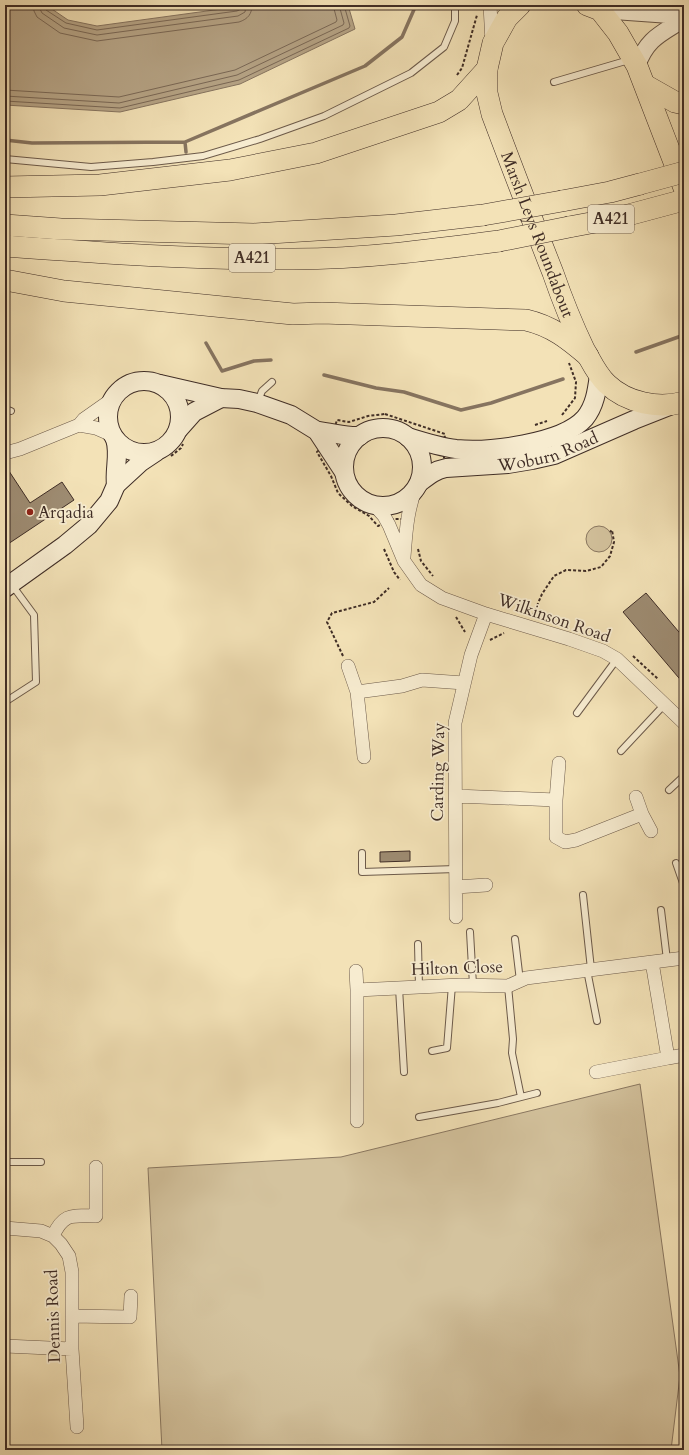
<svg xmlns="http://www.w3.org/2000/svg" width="689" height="1455" font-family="Cardo,serif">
<rect width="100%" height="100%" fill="#f3e2b7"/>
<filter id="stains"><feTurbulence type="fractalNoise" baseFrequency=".005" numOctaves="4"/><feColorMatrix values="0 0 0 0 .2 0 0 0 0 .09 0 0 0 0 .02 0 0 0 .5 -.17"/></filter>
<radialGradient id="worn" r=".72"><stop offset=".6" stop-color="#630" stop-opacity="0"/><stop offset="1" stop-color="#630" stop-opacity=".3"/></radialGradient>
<path fill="#d4c39e" stroke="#8a7862" d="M586 539a13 13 0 1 1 26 0a13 13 0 1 1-26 0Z
M640,1084L680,1376L671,1450H162L148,1168L341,1157Z"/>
<path fill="#b6a486" stroke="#867460" d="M5,5H46L68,20L97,26L251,5H348L355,29L240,84L120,112L5,105Z"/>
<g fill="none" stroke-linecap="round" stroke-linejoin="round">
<path stroke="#7a6856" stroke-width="1" d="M33,5L34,11L37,17L60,33L97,41L239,22C248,19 252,14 252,5
M39,5L40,9L42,13L64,28L97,35L238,16L245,12L246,5
M44,5L46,10L66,23L97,30L237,11L241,9V5
M5,90L119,97L235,70L336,22L337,20L333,5
M5,96L119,103L237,75L343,25L344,23L339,5
M5,101L120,108L239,80L349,28L350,26L344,5"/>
<path stroke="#867460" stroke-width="3.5" d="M5,140L32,143L185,142L365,66L402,37L416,5
M185,142L186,152
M206,343L222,371L254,361L271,360
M636,352L684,335
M324,375L376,388L404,392L461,410L491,403L563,379"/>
</g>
<path fill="#9d8b71" stroke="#3f2d26" d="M5,465L30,503L62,482L74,500L5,546Z
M646,593L684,638V684L623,612Z
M410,851V861L380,862V852Z"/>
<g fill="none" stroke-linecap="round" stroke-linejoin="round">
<defs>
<path id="service" d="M554,82L629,60
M5,159L91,167L153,162L203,156L260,139L324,116L411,73L444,47L455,21V5
M258,401L262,391L272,382
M5,409L11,411
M5,702L36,682L34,615L12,585
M577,713L617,659
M621,751L664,705
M669,790L684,776
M362,853V872L456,869
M676,863L684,886
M583,895L591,969
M661,910L667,960
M470,932L473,985
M515,939L520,981
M418,944L419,987
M587,970L597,1021
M508,986L513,1039L512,1053L521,1097
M399,988L404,1072
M432,1051L447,1048L452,985
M419,1117L498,1103L537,1093
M5,1162H41"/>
<path id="minor" d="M490,5L492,42
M79,425L96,428L112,435
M5,453L20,449L79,425L84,419L111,400
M374,505L384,516L389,525L404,561L421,585L442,598L486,614L569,639L603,651L617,659L684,723
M404,557C406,532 407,511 416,488
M348,666L357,692
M364,757L357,692L402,686L422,680L464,683
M456,796L556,800V837L565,842L576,840L642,814L651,831
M636,797L642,814
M556,800L559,763
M456,887L486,885
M456,917L455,723L471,655L486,614
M356,971L357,990
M668,1058L684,1055
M596,1072L668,1058L652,962
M357,1121V990L460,985L508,986L526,978L684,958
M5,1228L41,1231L53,1236L61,1244L69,1256L72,1272V1349L77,1427
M53,1236C64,1212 73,1216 96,1216V1167
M72,1316L130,1317L131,1296
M5,1346L72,1349"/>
<path id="tertiary" d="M600,10L684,16
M637,66C647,38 661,34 684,19"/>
<g id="secondary">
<circle cx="144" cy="417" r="36"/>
<path d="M160,384L221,398L239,399L257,403L291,415L317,431L344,472"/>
<circle cx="383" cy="467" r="39"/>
<path d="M178,430L194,412L221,398"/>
<path d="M317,431C332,432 345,437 360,436"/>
<path d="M408,437C424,442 440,447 456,449C488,452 562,444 585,418C595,406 597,390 599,375"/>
<path d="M115,439C120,454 114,469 116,485"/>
<path id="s1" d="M419,483C428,476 435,470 446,468L508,464L532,460L554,455L634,420L672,405"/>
<path d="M5,588L65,545L89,525L109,501L116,485L141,462L156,452"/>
</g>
<g id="trunk">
<path id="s2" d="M520,5L507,18L493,43L487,69V93L492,114C512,167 532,220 553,273C562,299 572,324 584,349C591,361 597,375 607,384C627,403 658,409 684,402"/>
<path d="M587,5L600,10L618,33L637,66L684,188"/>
<path d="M645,85L675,102L684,104"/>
<path d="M5,187L100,185L230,170L316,153L439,112L459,100L487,69"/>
<path d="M562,201L610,192L640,184"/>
<path d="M5,225L61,229L254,234L396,225L483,215"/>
<path d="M569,227L617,218L684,200"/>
<path d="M5,246C101,253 198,260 294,259C363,259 431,250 499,241"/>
<path d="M5,280L64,291L293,314L322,313L526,320C552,326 568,339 588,356"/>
</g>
</defs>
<use href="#service" stroke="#6c5a4a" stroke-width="8"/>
<use href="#minor" stroke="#6c5a4a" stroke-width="14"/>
<use href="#tertiary" stroke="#6c5a4a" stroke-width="18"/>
<use href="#secondary" stroke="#3f2d26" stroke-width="20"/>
<use href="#trunk" stroke="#3f2d26" stroke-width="22"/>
<path stroke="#3f2d26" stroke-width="2" stroke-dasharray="3 2" stroke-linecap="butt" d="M457,75L462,68L477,15
M385,414L445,434L443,453L448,475C444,476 439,477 436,479C422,486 414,504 413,519H394L378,526L369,516L352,506L338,493L331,476L317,452L331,439L337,420L349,422L368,416Z
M562,415L575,398L576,382L569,363
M535,425L547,421
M171,456L181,448L183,444
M384,549L394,572L400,580
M418,549L421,561L433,576
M533,615L542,594L554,576L566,570L586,571L601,567L610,556L614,542L612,530L610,532
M456,617L465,632
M490,640L504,633
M343,656L327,622L332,613L374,602L389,588
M633,656L658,679"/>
<use href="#service" stroke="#f7ecd0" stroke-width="6"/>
<use href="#minor" stroke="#f7ecd0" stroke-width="13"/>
<use href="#tertiary" stroke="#f7ecd0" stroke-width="16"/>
<use href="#secondary" stroke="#f7ecd0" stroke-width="18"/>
<use href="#trunk" stroke="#f3e2b7" stroke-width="21"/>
<defs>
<path id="trunk-bridge" d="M640,184L684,172
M483,215L562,201
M499,241L569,227"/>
</defs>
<use href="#trunk-bridge" stroke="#3f2d26" stroke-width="22" stroke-linecap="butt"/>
<use href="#trunk-bridge" stroke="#f3e2b7" stroke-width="21"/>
</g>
<circle fill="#8f2418" stroke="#f7ecd0" stroke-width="1.5" cx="30" cy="512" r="4"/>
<g text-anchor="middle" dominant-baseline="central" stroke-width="3.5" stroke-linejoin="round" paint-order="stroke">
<g fill="#f7ecd0" stroke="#766659" stroke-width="1">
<rect x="588" y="205" width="46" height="28" rx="3"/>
<rect x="229" y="244" width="46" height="28" rx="3"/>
</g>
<g font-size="16" font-weight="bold" fill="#3f2d26">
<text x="611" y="219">A421</text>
<text x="252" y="258">A421</text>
</g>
<g font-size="17" fill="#3f2d26" stroke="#f7ecd0">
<text stroke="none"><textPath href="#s2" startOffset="248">Marsh Leys Roundabout</textPath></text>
<text stroke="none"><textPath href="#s1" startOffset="135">Woburn Road</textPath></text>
<text transform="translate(554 618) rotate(19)">Wilkinson Road</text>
<text transform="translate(438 772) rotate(-89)">Carding Way</text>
<text transform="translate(457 968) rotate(-2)">Hilton Close</text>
<text transform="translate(53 1316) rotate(-92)">Dennis Road</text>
</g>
<g font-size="17" fill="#3f2d26" stroke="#f7ecd0" text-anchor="start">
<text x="38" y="512">Arqadia</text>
</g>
</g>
<rect width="689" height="1455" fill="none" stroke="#f3e2b7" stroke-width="20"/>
<rect x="6" y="6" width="677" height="1443" fill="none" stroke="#3f2d26" stroke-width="2"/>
<rect x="10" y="10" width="669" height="1435" fill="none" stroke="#3f2d26"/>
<rect width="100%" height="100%" filter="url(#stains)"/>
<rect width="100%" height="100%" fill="url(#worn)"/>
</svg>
